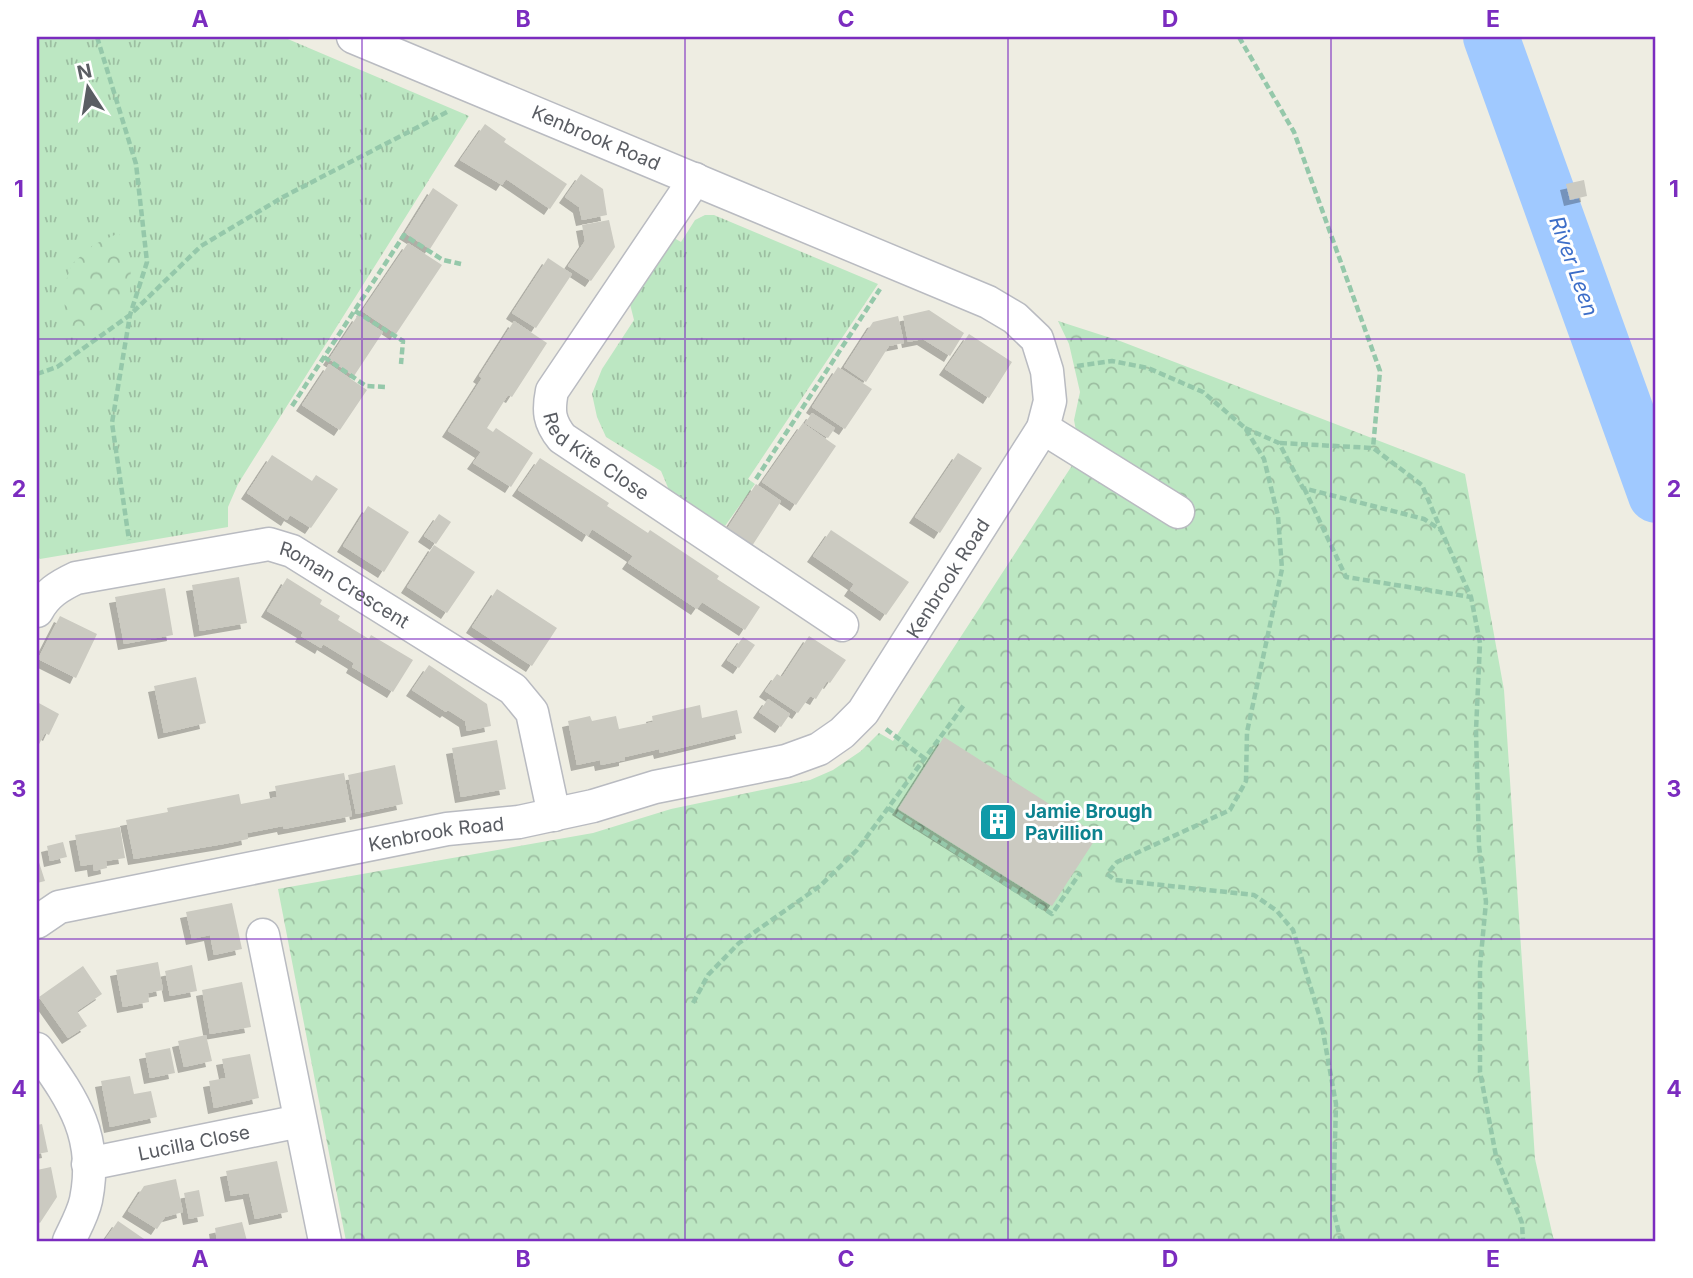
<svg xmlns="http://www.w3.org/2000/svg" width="1693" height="1278" font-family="Inter,sans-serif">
<defs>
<pattern id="grass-tufts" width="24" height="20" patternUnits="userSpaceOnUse" patternTransform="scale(1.75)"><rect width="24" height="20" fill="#bce7c2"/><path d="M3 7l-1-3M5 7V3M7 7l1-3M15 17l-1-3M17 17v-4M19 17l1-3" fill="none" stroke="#9cbea1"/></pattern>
<pattern id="park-crowns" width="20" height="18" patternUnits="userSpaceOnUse" patternTransform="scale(1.75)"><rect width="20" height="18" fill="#bce7c2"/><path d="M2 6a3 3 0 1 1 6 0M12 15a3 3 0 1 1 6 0" fill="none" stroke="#9cbea1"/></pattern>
<filter id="shadow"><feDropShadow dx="-6" dy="6" stdDeviation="0" flood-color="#0004"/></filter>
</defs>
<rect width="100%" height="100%" fill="#eeede2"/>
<path fill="url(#grass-tufts)" d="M37,37H283L469,116L238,484L228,507V527L40,559L37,556Z
M705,215H714L878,284L748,479L755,484L725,526L669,490L661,471L606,437L597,417L592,394L602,369L634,320L630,304L674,238L681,242L695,220Z"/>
<path fill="url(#park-crowns)" d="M119,233L131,263L130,298L109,321L79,340L66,319L63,289L72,264L93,245Z
M1058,321L1120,341L1465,474L1504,690L1535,1159L1554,1241H346L278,889L593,833L671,809L810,780L833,770L861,751L879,733L893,741L1073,464L1076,431L1074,420L1080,392L1069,344Z"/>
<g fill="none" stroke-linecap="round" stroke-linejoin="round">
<path stroke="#a0c9ff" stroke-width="56" d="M1491,37L1656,495"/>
</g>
<path fill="#cbcac1" filter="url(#shadow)" d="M485,124L506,139L504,142L567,184L550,209L506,179L502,185L460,160Z
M581,174L603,189L607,215L582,220L579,207L565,197Z
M1584,180L1587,196L1570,200L1566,184Z
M433,188L458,205L430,249L405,233Z
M609,220L615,247L591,281L568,266L585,241L582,225Z
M408,243L442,265L396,334L362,311Z
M548,258L572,274L536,328L512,313Z
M929,310L964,333L950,356L923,339L908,342L903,316Z
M358,315L383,332L354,376L329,359Z
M898,316L904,343L889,346L866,382L844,367L873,322Z
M514,321L547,343L512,397L508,395L487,428L493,432L496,428L533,453L511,487L473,463L481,452L448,431L482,378L479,376Z
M969,334L1012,362L989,398L945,369Z
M329,364L367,390L340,430L302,405Z
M838,367L872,389L845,429L812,407Z
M812,413L835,428L828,438L805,423Z
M803,423L836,446L796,505L762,482Z
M958,453L982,468L940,533L915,517Z
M272,455L312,481L316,475L338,489L311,528L290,515L287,520L247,493Z
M540,458L609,503L607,506L648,533L650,530L719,576L717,579L760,607L745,630L702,602L697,609L628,563L633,556L592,529L588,536L518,490Z
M756,484L781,501L752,546L727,529Z
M368,506L409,532L384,572L343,546Z
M439,514L451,522L436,544L424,536Z
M831,530L909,582L886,615L850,590L854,584L813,556Z
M434,545L475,572L447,613L407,587Z
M239,577L247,623L200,631L192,585Z
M287,578L322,600L320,604L340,616L338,620L369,639L371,635L413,660L393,692L352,667L354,663L323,644L321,648L301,636L303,632L267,611Z
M165,588L173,635L124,644L115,597Z
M497,589L557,628L532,666L472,627Z
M60,616L97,634L76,678L38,659Z
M809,636L846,660L830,683L827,681L816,699L810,696L798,713L765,691L777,674L782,677Z
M743,637L755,645L739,668L727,660Z
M429,665L487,704L491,726L467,731L465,721L448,710L446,712L412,690Z
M196,677L206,723L164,733L154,686Z
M768,699L790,714L781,727L759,712Z
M37,702L59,714L49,735L45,733L37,748Z
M700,705L702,718L737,710L742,733L660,753L659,749L625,757V760L601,765L600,760L577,765L568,721L590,716L592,721L616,716L619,729L653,722L652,716Z
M944,737L1098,835L1052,906L898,809Z
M497,740L506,789L461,797L452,748Z
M395,765L403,804L356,814L348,775Z
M344,773L352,816L284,829L283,826L247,833L248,839L224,844L134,859L126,820L168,812L167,808L239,794L241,804L277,797L275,786Z
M120,827L125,858L106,861L107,868L94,871L93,864L81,866L75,835Z
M63,842L67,857L50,861L47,846Z
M37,856L45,881L37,883Z
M232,903L242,949L214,955L210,935L192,939L186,912Z
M158,962L163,990L148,993L149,1002L123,1007L116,970Z
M192,965L197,991L170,996L165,971Z
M83,966L102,994L77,1011L87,1026L68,1038L39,997Z
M242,982L251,1027L210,1034L202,990Z
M206,1035L212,1061L184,1067L178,1041Z
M170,1048L175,1073L150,1078L145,1053Z
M250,1054L259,1098L214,1108L209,1081L226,1078L222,1059Z
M130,1076L134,1094L151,1091L157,1117L110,1127L101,1081Z
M42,1124L48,1152L37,1154V1125Z
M277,1161L288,1212L255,1219L249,1193L231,1196L226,1171Z
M51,1167L57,1197L40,1223L37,1221V1170Z
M176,1179L183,1212L165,1217L157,1229L128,1211L144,1186Z
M199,1190L204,1216L189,1219L184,1193Z
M118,1221L147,1241H104Z
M242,1222L247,1241H217L215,1228Z"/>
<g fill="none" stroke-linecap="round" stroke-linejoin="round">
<defs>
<g id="minor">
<path id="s1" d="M695,179L552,391C548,411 549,422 562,438L842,625"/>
<path d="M1043,428L1178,512"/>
<path id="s2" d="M37,611C46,594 59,586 76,578L269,544L292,551L513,689L532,712L554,815"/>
<path id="s3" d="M37,922L59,907L447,829L519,822L593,806L655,787L786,761L819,749L842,733L863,712L1043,428L1050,401L1047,371L1037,339L1015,318L988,302L353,37"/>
<path d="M263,935L325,1241"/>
<path d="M37,1049C72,1099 99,1135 86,1200C83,1214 75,1228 69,1241"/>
<path id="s4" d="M88,1164L300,1121"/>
</g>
</defs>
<use href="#minor" stroke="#b9bbc1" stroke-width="35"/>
<path stroke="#95c8aa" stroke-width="4.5" stroke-dasharray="7 3.5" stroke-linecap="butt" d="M97,37L136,164L147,262L130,315L112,423L129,540
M1239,37L1294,132L1380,371L1373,448
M355,311L403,341L401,364
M324,357L366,386L386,387
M1077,366L1112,361L1148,368L1203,392L1245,428L1264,459L1278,516L1282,569L1247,732L1246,781L1230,810L1117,862L1107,874L1115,880L1254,895L1277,911L1293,930L1321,1021L1336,1104L1333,1209L1341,1241
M37,374L57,367L130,315L201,246L283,197L449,111
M292,406L404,235L443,260L461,264
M1245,428L1279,443L1303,488L1424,519L1441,530L1471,597L1480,643L1476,730L1479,846L1486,902L1480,966V1072L1496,1156L1522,1223L1523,1241
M1280,443L1373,448L1422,485L1441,530
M756,479L880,289
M1304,488L1346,577L1471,597
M886,729L924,758
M888,808L1052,914L1080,873
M693,1003L708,975L739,943L820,886L857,850L964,705"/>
<use href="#minor" stroke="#fff" stroke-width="32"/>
</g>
<path fill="none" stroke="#7b2cbf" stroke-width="2" stroke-opacity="0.55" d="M362,37V1241M685,37V1241M1008,37V1241M1331,37V1241M37,339H1656M37,639H1656M37,939H1656"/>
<defs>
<symbol id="building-square" viewBox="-11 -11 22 22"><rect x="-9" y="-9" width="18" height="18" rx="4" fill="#0f9aa8" stroke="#fff"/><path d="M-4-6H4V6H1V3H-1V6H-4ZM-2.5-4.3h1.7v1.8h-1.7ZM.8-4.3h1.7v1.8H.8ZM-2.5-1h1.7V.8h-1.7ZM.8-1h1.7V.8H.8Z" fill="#fff"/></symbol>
</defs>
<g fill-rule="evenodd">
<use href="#building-square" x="976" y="800" width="44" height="44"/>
</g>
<g text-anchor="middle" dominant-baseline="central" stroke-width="6" stroke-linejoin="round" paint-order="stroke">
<g font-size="19" fill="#5a5d63" stroke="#fff">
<text transform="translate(596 138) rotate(23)">Kenbrook Road</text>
<text stroke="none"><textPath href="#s1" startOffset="343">Red Kite Close</textPath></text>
<text stroke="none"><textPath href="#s3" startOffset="1020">Kenbrook Road</textPath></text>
<text stroke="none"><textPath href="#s2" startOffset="334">Roman Crescent</textPath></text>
<text stroke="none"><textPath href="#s3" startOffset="411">Kenbrook Road</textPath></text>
<text stroke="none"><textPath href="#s4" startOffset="108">Lucilla Close</textPath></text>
</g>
<g font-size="19" font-weight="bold" fill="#0d838f" stroke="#fff" text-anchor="start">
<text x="1025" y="811">Jamie Brough<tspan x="1025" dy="22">Pavillion</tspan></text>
</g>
<g font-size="21" font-style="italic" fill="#3d6ec8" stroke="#fff">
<text transform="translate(1574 266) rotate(70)">River Leen</text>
</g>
</g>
<rect width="1693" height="1278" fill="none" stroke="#ffffff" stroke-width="77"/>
<g transform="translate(88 88) rotate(348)" stroke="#ffffff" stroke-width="5" paint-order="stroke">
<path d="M0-5L12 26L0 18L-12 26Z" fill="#5a5d63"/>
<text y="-10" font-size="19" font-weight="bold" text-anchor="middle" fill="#5a5d63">N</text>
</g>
<rect x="38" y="38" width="1616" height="1202" fill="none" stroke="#7b2cbf" stroke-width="2.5"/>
<g font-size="23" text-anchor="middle" font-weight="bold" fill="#7b2cbf">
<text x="200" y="27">A</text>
<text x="523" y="27">B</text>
<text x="846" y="27">C</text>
<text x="1170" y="27">D</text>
<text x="1493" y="27">E</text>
<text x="19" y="197">1</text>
<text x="1674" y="197">1</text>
<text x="19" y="497">2</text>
<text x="1674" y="497">2</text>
<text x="19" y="797">3</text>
<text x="1674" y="797">3</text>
<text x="19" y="1097">4</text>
<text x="1674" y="1097">4</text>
<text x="200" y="1267">A</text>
<text x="523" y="1267">B</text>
<text x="846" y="1267">C</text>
<text x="1170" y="1267">D</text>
<text x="1493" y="1267">E</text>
</g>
</svg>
